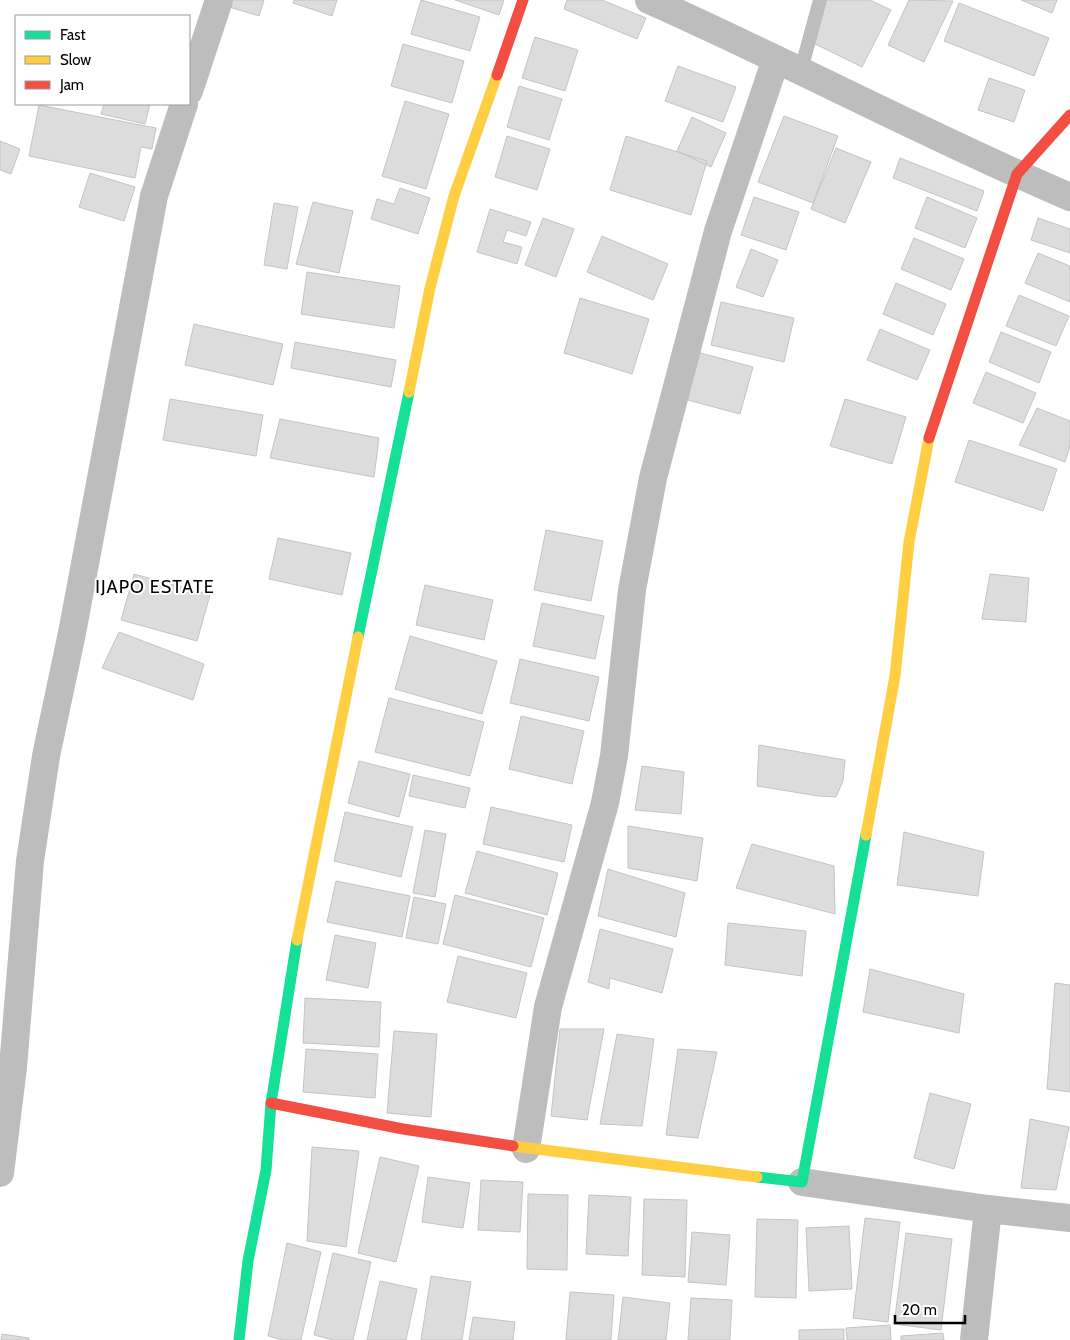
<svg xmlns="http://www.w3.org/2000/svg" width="1070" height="1340" font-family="Cabin,sans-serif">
<rect width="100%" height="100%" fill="#fff"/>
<path fill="#dcdcdc" stroke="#c4c4c4" d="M221,0H264L259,16L219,4Z
M294,0H337L332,16L293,3Z
M421,0L480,17L470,51L411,34Z
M455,0H504L499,15Z
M567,0H602L646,18L637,39L564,9Z
M822,0H870L891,10L862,67L803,38Z
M909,0L953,1L924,62L888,45Z
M1021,0H1057L1052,13Z
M959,3L1049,38L1034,76L944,41Z
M535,37L578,50L565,91L522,78Z
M403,44L464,61L452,103L391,86Z
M678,66L736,87L723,122L665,101Z
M989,78L1025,90L1014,122L978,110Z
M519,86L562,99L549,140L507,127Z
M405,101L449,114L426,189L382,176Z
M104,104H150L145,124L101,114Z
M39,105L156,128L152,149L141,147L135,178L29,156Z
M784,116L838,136L813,203L758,182Z
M692,117L726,133L711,167L677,151Z
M507,136L550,149L537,190L495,177Z
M626,136L707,161L691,215L610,190Z
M0,141L20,149L11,174L0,170Z
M836,148L871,162L845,223L811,209Z
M900,158L984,191L977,211L893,178Z
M90,173L135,187L124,221L79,207Z
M400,188L430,198L418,234L371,219L377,199L394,204Z
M754,197L799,212L786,250L741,235Z
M927,197L977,218L965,248L915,228Z
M313,202L353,211L339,273L296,264Z
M274,203L298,207L287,269L264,265Z
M490,209L531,222L526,236L507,230L503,242L522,247L517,264L477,252Z
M543,218L574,229L556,277L525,265Z
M1038,218L1070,229V253L1031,240Z
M602,236L668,264L653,300L587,272Z
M914,238L964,259L951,290L901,269Z
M751,249L778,260L763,297L736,287Z
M1038,253L1070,266V302L1025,283Z
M307,272L400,286L394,328L301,314Z
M896,283L946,304L933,335L883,314Z
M1019,295L1069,316L1056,346L1006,326Z
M580,298L649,319L632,374L564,353Z
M721,302L794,318L784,362L711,345Z
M194,324L283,344L273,385L185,365Z
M880,329L930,350L917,380L867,360Z
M1001,332L1051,352L1039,383L989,362Z
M295,342L396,360L391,387L291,368Z
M697,352L753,367L740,414L684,399Z
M986,372L1036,393L1023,423L973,403Z
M170,399L263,415L256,456L163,440Z
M845,399L906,417L892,464L830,446Z
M1037,408L1070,421V446L1065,462L1019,445Z
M280,419L379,438L374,477L270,458Z
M969,440L1057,469L1043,511L955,482Z
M546,530L603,541L591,601L534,590Z
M278,538L351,553L342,595L269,579Z
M134,574L210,595L197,641L121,620Z
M990,574L1029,578L1026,622L982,619Z
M425,585L493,600L484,640L416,625Z
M542,603L604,616L595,659L533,646Z
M119,632L204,664L193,700L102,668Z
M410,636L497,661L482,714L395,689Z
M520,659L599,677L589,721L510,703Z
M389,698L484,722L470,776L375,752Z
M521,716L584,731L572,784L509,769Z
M759,745L845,760L843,781L836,797L818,796L757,786Z
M359,761L410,774L399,817L348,803Z
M642,766L684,772L681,814L635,810Z
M413,775L470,788L465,808L409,796Z
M491,807L572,825L564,862L483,844Z
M345,812L413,827L401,877L334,861Z
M628,826L703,838L697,881L628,868Z
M425,830L446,834L435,897L413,893Z
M904,832L984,852L978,896L897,885Z
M752,844L834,866L835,914L736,888Z
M477,851L558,873L547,915L465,893Z
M608,869L685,893L676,937L598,916Z
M336,881L410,896L402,937L327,922Z
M455,895L544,918L531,967L443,944Z
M414,897L446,904L438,944L406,938Z
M728,923L806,931L802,976L725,965Z
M600,929L673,949L662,993L610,978L609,989L588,982Z
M335,935L376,943L368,988L326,980Z
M458,956L527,973L516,1018L447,1002Z
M870,969L964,994L959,1033L863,1012Z
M1055,983L1070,985V1092L1047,1089Z
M305,998L381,1002L379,1047L303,1043Z
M560,1029H604L587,1120L551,1116Z
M394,1031L437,1034L431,1117L387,1113Z
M617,1034L654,1039L642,1126L600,1124Z
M306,1049L378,1054L375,1098L303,1092Z
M678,1049L717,1052L698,1138L666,1135Z
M930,1093L971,1104L954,1169L914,1158Z
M1030,1119L1069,1127L1056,1190L1021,1188Z
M312,1147L359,1151L346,1247L307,1241Z
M380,1157L419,1166L396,1262L358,1253Z
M428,1177L470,1183L463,1228L422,1222Z
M481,1180L523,1182L520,1232L478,1230Z
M528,1194L568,1195L567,1270L527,1269Z
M589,1195L631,1197L628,1256L586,1254Z
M644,1199L687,1200L685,1277L642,1275Z
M865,1218L900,1222L888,1322L853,1318Z
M757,1219L798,1220L796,1298L755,1297Z
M849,1226L852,1289L809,1291L806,1228Z
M692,1232L730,1235L726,1285L688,1282Z
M906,1233L952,1239L941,1330L894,1324Z
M287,1243L321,1252L301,1340H283L268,1336Z
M333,1253L371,1262L353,1340H333L314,1335Z
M431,1276L471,1282L462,1340H421Z
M380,1281L417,1289L406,1340H367Z
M570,1292L614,1295L611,1340H566Z
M623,1297L670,1303L666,1340H618Z
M691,1298L732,1300L730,1340H688Z
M473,1317L515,1322L513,1340H469Z
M890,1325L891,1340H847L846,1328Z
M844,1329V1340H799V1330Z
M943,1333L944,1340H901V1336Z
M2,1334L29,1338V1340H1Z"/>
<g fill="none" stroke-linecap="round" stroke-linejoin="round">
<path stroke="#bdbdbd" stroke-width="14" d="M801,70L820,0"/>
<path stroke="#bdbdbd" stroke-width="28" d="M649,0C791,63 927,136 1070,197
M189,91L219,0
M526,1149L548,1007L605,803L614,756L632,590L653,478L718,231L776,59
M0,1173L13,1067L30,861L46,756L72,633L154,196L184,104
M802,1182L988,1209L1070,1218
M974,1340L988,1209"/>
<path stroke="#16e098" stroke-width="11" d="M358,637L409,392
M757,1177L802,1182L866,835
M239,1340L248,1261L266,1170L271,1103L297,940"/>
<path stroke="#ffcf43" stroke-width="11" d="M409,392L430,288L454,196L497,75
M866,835L895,676L909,542L929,438
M297,940L358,637
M513,1146L757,1177"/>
<path stroke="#f24e42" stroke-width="11" d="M497,75L523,0
M929,438L1017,174L1070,115
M271,1103L403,1129L513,1146"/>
</g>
<g text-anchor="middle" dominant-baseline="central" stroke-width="4" stroke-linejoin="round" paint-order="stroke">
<g font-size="18" letter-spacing="1" fill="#000" stroke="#fff">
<text x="155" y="587">IJAPO ESTATE</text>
</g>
</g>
<rect x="15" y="15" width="175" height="90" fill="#ffffff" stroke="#999999"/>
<rect x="25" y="31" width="25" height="8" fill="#16e098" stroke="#999999"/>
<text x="60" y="40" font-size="15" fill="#000000">Fast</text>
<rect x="25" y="56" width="25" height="8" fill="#ffcf43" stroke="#999999"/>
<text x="60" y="65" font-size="15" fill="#000000">Slow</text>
<rect x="25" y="81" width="25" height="8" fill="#f24e42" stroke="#999999"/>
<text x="60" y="90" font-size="15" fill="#000000">Jam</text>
<path d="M895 1315v8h70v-8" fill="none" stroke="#000000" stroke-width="2.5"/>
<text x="902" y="1315" font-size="15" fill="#000000" stroke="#ffffff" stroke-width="4" paint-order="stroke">20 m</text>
</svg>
